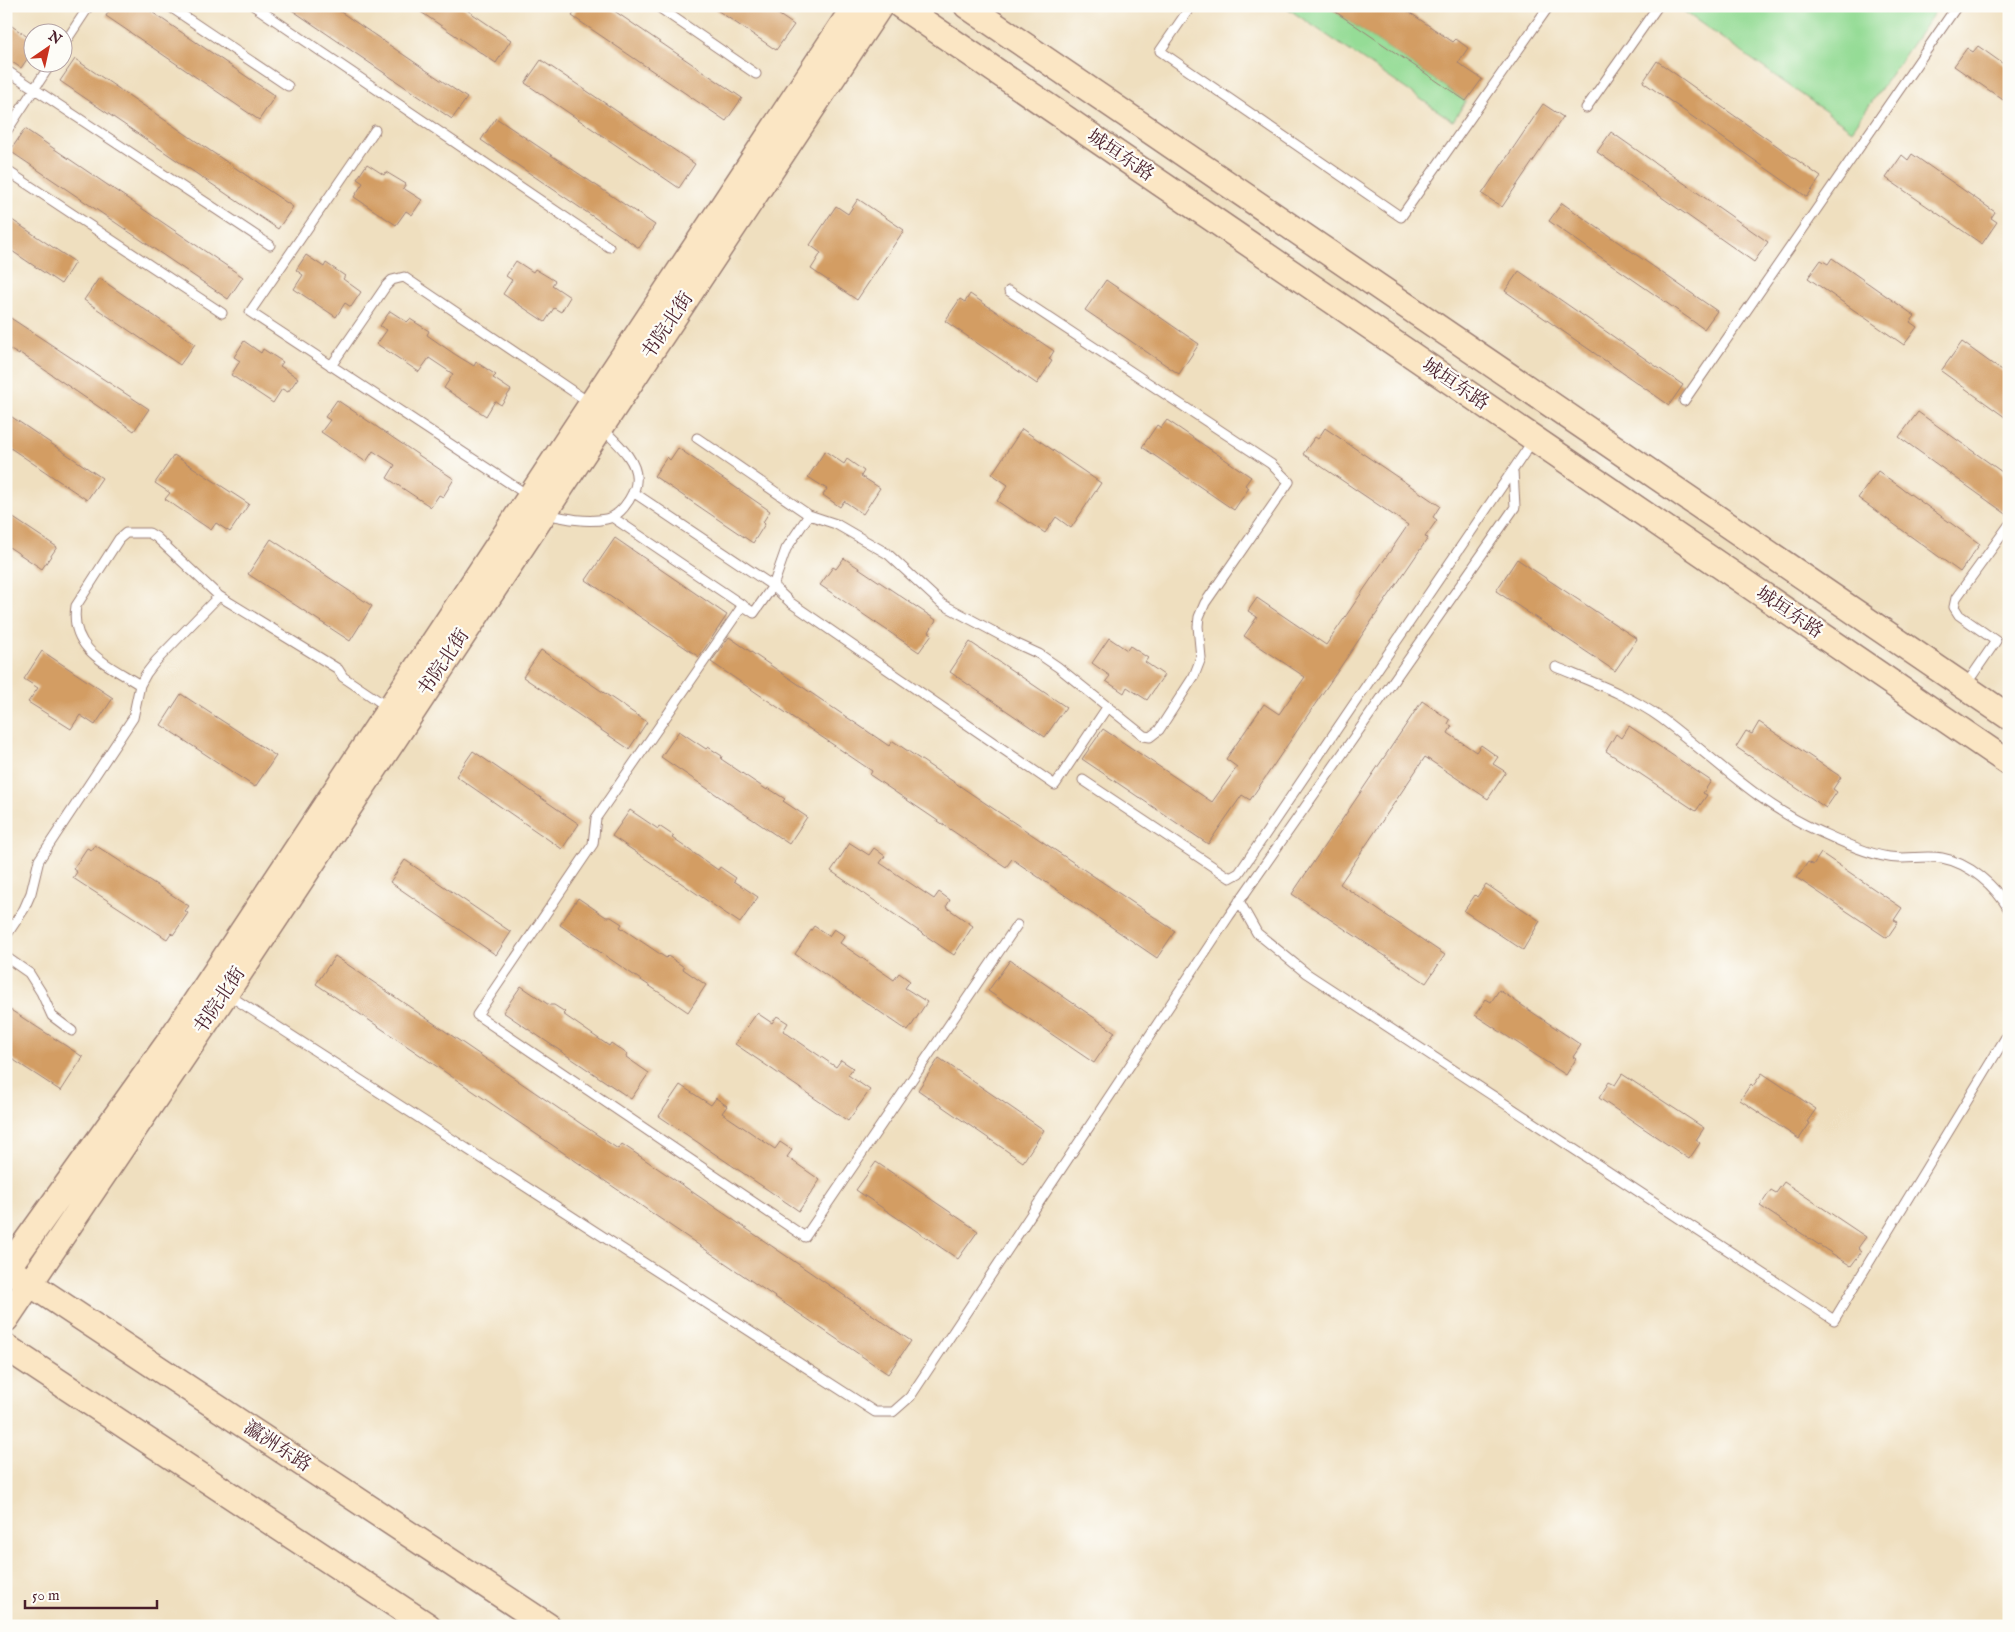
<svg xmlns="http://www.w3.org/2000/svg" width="2015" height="1632" font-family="'IM FELL English','Noto Serif SC',serif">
<rect width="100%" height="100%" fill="#fdfcf7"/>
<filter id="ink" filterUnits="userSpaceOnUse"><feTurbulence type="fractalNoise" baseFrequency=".02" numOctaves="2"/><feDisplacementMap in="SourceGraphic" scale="10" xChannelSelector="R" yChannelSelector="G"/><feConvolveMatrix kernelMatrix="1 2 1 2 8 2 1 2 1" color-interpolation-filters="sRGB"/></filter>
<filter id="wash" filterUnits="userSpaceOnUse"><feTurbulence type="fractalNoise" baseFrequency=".0096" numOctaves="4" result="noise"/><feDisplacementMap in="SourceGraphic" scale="20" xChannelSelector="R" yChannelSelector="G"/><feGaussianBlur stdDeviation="1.12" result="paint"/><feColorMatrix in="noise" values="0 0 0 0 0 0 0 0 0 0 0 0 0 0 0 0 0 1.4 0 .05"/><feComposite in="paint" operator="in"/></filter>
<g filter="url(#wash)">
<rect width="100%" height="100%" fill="#efdfbf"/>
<path fill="#95dc96" stroke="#707e60" d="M1284,6H1327L1466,101L1453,121Z
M1685,6H1939L1852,130L1682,10Z"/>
<g id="blocks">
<path fill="#d39d63" d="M112,6H143L275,96L259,120L106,16Z
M286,6H332L467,98L452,119Z
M412,6H461L511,40L496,63Z
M579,6H607L742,98L726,121L572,16Z
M711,6H766L794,25L776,50Z
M1327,6H1400L1453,42L1456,39L1468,48L1458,63L1482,79L1466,101Z
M6,22L32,40V52L21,68L6,58Z
M1978,46L2009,68V104L1954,66L1967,48L1973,52Z
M75,59L293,207L278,229L60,81Z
M541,60L695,164L679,188L525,83Z
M1657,61L1821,177L1807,197L1643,82Z
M1543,104L1563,117L1502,207L1482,194Z
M496,118L655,225L639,248L481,140Z
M25,129L243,277L228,299L10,151Z
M1611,132L1768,242L1754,262L1597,152Z
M1912,154L1995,212L1991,218L1997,222L1982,244L1886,178L1902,155L1908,160Z
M367,164L384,175L386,172L406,184L403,188L422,200L412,215L406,211L396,225L354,197L363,183L357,179Z
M858,199L904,230L857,300L811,269L821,253L810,245L836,206L848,214Z
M1562,203L1717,311L1704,329L1549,221Z
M6,216L75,262L61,284L6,247Z
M306,255L324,267L326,263L345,276L343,279L361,292L351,307L345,303L336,317L294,289L303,275L296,270Z
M1832,258L1915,316L1910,322L1917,327L1904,345L1808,278L1821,260L1828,264Z
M516,261L533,272L535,269L555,281L552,285L570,297L561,312L554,308L545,322L503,294L512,280L506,276Z
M1519,271L1683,385L1669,405L1505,291Z
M99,278L195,344L180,365L84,300Z
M1106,280L1199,344L1179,374L1085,310Z
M970,294L1054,351L1049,359L1052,361L1037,384L945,321L960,299L965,302Z
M390,311L407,322L410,319L429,331L427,335L456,355L474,366L476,362L496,375L493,378L511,390L501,405L495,401L486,416L444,388L453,374L429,358L419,372L377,344L387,330L380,326Z
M6,315L149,409L134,431L20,353L19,355L6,347Z
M244,341L261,353L263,349L283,362L280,366L298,378L288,392L282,389L273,403L231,375L240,361L234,357Z
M1962,342L2009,376V420L1941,371Z
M337,400L454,479L443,497L439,495L431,507L387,478L395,465L373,451L366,462L321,432L330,420L325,417Z
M1918,412L2009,477V516L1899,437Z
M6,413L102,478L87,500L6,445Z
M1167,420L1251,477L1245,485L1249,488L1234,510L1142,447L1157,425L1161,428Z
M1325,428L1440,506L1433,517L1437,520L1425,537L1428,538L1250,800L1242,795L1208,844L1082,759L1103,729L1212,802L1237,767L1226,759L1264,704L1279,714L1305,677L1244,636L1257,617L1248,611L1257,598L1326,645L1408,525L1303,454L1315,437L1318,439Z
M1022,429L1101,483L1071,528L1056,517L1045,533L997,501L1008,485L992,474Z
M678,448L770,511L763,522L765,524L753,543L654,476L667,457L670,460Z
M825,451L844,464L847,459L864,471L861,476L880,488L863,514L844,501L840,507L823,495L827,489L808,477Z
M174,455L249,504L230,532L216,523L211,530L165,499L170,493L155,483Z
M1878,471L1980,544L1960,572L1858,498Z
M6,513L57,547L42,569L6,545Z
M615,538L727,615L699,657L586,580Z
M271,539L372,606L350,641L248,574Z
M844,558L936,620L929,632L932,634L919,652L820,585L833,567L836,569Z
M1517,559L1637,639L1615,671L1496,591Z
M729,637L889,746L893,741L1175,931L1157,958L1012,859L1006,867L870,775L872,771L711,662Z
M1109,638L1127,650L1130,646L1148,658L1145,662L1164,675L1147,700L1127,687L1124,693L1106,681L1110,676L1092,663Z
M970,642L1066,707L1045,737L950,672Z
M541,650L647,722L629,749L523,677Z
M42,651L113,698L95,725L80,715L71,729L28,702L38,688L24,679Z
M181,694L276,756L255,787L161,725Z
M1422,701L1450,720L1448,724L1452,726L1448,733L1476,752L1481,745L1498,757L1493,764L1506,772L1488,799L1425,757L1340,884L1445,955L1426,983L1292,894Z
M1759,722L1841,777L1833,789L1837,792L1826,808L1736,747L1746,731L1752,734Z
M1629,726L1711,781L1703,793L1707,795L1696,811L1606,751L1616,734L1621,738Z
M679,731L706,749L708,747L722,756L721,759L767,790L768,788L785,799L783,801L807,817L789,844L661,757Z
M473,751L579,824L562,849L456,776Z
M630,810L658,829L659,826L674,836L672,838L718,870L720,867L736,878L734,881L758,897L740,923L612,836Z
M850,843L869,855L874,848L885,856L880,863L934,899L939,892L950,900L946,907L973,926L954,955L831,871Z
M95,845L189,906L185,911L188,913L173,935L171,933L167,939L73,878L77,872L73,869L87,848L92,850Z
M1821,853L1902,908L1894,920L1898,922L1887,938L1797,878L1808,862L1813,865Z
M405,860L511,932L496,955L390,882Z
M1486,884L1540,921L1523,950L1464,911L1475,895L1477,897Z
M578,898L606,917H611L622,924L620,927L666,958L668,956L684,967L683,969L706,985L688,1012L560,925Z
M814,926L829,936L834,929L845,936L840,943L894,980L899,973L910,981L905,988L927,1002L908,1031L795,954Z
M335,956L618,1149L622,1144L911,1341L888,1374L316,984Z
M1010,960L1115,1032L1094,1063L988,991Z
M521,986L549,1005H554L565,1012L563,1014L609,1046L611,1043L627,1054L626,1057L649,1073L631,1099L503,1012Z
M1499,990L1581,1045L1573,1057L1576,1059L1566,1075L1475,1015L1486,999L1491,1002Z
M6,1007L83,1057L61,1091L6,1055Z
M757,1013L772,1023L777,1016L788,1023L783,1031L836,1067L841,1060L853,1068L848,1075L870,1090L848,1121L735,1044Z
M939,1058L1044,1130L1023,1162L918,1090Z
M1762,1073L1816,1109L1807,1122L1810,1123L1799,1139L1740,1100L1751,1084L1753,1086Z
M1622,1074L1704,1128L1696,1140L1700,1143L1689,1159L1599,1098L1609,1082L1615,1085Z
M680,1085L711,1105L716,1098L727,1106L722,1113L775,1149L780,1142L792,1150L787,1157L820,1180L799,1211L659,1116Z
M876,1162L978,1231L958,1259L856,1190Z
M1784,1182L1866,1237L1858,1248L1862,1251L1851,1266L1760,1206L1771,1190L1776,1193Z"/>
</g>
</g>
<g filter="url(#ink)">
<use href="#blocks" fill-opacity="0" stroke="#9c7f75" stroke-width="1"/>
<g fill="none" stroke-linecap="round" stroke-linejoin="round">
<defs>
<path id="lane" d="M169,6L288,86
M254,6L609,247
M657,6L756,74
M1191,6L1160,51L1401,217L1549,6
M62,47L89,6
M6,70L270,245
M1586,108L1658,6
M375,130L250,312L529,496
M6,132L52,62
M6,170L222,313
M331,366L386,286L392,280L404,277L590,403
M1684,401L1957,6
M697,438L809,515L836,524L888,554L942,604L1015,643L1039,654L1058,667L1144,736L1150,737L1159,730L1194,676L1201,658L1198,626L1199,617L1205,603L1289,482L1271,464L1009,291
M545,514C564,518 586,523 606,519C616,517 624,508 629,500C632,494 636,489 636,482C639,461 616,442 603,429
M809,515L786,549L773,586L791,603L1055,785L1108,706
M612,517L754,613L773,586L633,492
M743,605L596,818L593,844L477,1015L805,1237L1017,925
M1556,667C1592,682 1629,695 1661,718C1713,757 1758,804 1818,831C1838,840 1867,854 1889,857C1906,860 1924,855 1942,858C1969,863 1996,886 2009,910
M140,685C109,665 69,650 76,606L119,539L126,533H149L156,537L219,596L338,669L343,677L389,708
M1965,686L1996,641L1959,615L1954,607L1956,598L2009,525
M1083,780L1230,878L1239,873L1534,439
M1239,901L1257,933L1306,973L1834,1320L2009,1032
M6,936L24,909L31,893L39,860L133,718L140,685L146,674L156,661L219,596
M6,957L29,973L41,992L52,1016L72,1031
M227,994L875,1412H893L910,1397L1229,916L1515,507L1513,470"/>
<path id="secondary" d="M901,6L2009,763
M967,6L2009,717
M6,1270L169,1042L855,6
M17,1275L548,1626
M6,1319L226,993L880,6
M6,1347L428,1626"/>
</defs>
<use href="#lane" stroke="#9c7f75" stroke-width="11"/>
<use href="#secondary" stroke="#9c7f75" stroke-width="28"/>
<use href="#lane" stroke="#fff" stroke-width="9"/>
<use href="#secondary" stroke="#fbe6c4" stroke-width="25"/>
</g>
</g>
<g text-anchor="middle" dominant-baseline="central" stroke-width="4.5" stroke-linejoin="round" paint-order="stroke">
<g font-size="19" fill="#4a1f2b" stroke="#fdfcf7">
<text transform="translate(1120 156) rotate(34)">城垣东路</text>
<text transform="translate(668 326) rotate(-56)">书院北街</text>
<text transform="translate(1455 385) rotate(34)">城垣东路</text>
<text transform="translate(1789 613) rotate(34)">城垣东路</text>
<text transform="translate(444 663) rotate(-56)">书院北街</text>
<text transform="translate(220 1001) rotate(-56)">书院北街</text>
<text transform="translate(277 1447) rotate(33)">瀛洲东路</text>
</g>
</g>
<rect width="2015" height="1632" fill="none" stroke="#fdfcf7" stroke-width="25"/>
<g transform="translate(48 48) rotate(34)"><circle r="24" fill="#fdfcf7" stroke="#b5a4a5"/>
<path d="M0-4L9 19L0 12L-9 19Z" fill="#c8321e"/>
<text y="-8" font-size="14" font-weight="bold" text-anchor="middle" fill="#4a1f2b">N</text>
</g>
<path d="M25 1600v8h132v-8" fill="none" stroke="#4a1f2b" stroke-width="2.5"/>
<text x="32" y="1600" font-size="15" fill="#4a1f2b" stroke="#fdfcf7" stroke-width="4" paint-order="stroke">50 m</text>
</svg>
